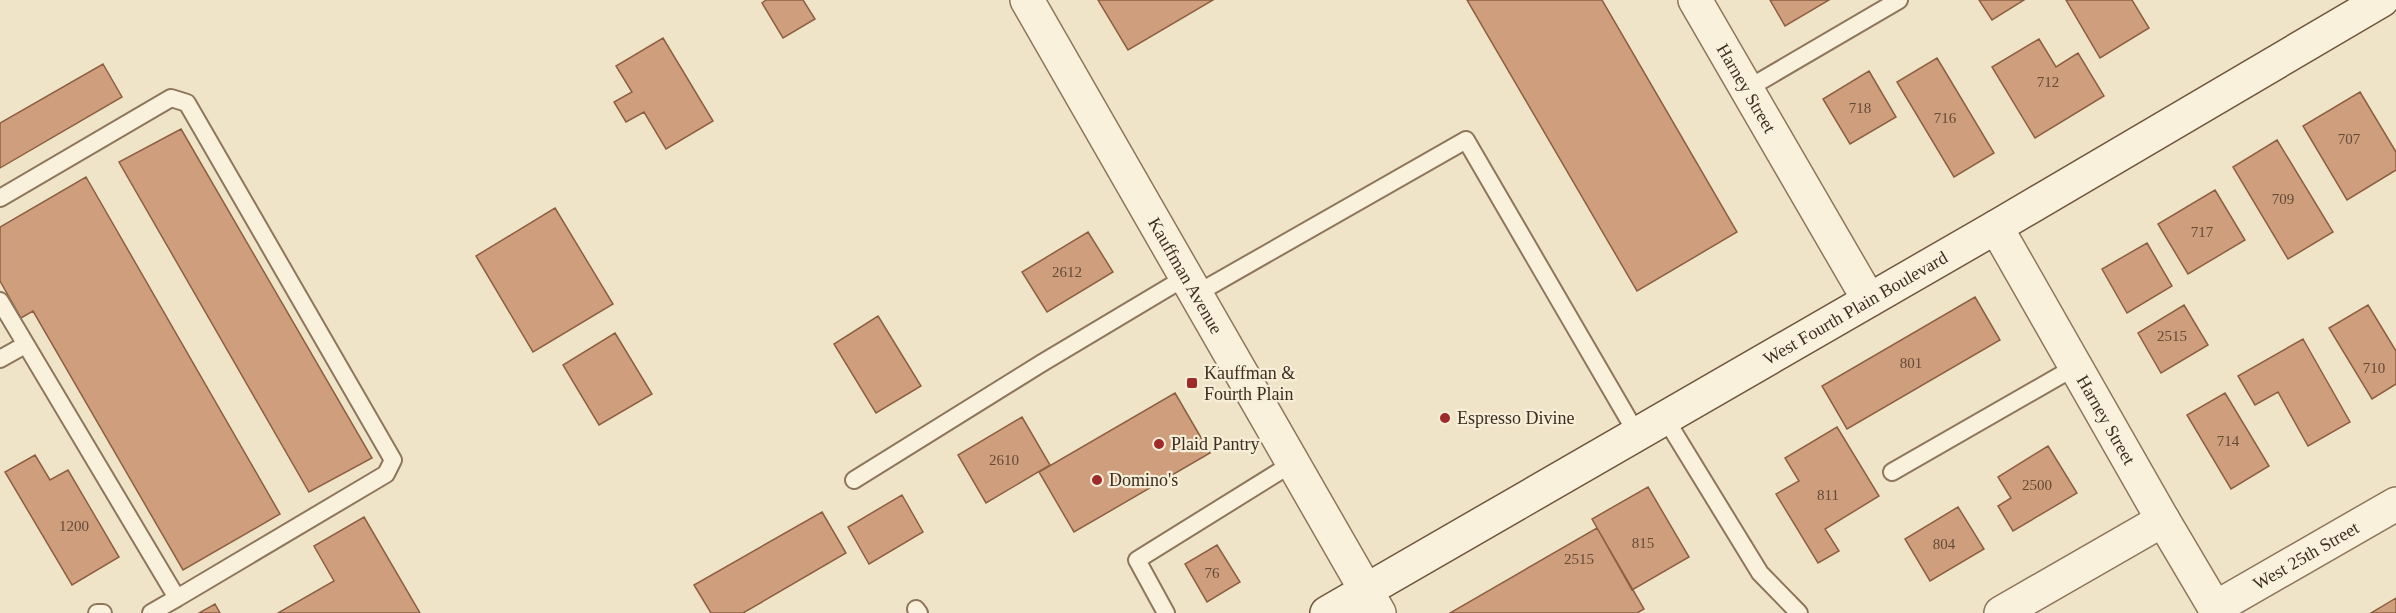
<svg xmlns="http://www.w3.org/2000/svg" width="2396" height="613" font-family="Georgia,serif">
<rect width="100%" height="100%" fill="#f0e4c8"/>
<path fill="#cf9f7d" stroke="#8d5f41" stroke-width="1.5" d="M766,0H803L815,19L783,38L762,3Z
M1098,0H1213L1128,50Z
M1467,0H1602L1737,232L1637,291Z
M1770,0H1829L1785,26Z
M1979,0H2024L1992,20Z
M2066,0H2132L2149,28L2100,58Z
M663,38L713,121L666,149L644,112L626,122L614,102L632,92L616,66Z
M2039,39L2056,67L2078,53L2104,96L2035,138L1992,67Z
M1937,58L1994,153L1954,177L1897,82Z
M103,64L122,97L0,168V123Z
M1869,71L1896,117L1850,144L1823,99Z
M2360,92L2396,152V170L2347,200L2303,126Z
M181,129L372,458L309,492L119,162Z
M2277,140L2333,232L2288,259L2233,167Z
M86,177L280,514L183,570L33,311L21,318L0,281V227Z
M2215,190L2245,240L2188,274L2158,224Z
M555,208L613,304L533,352L476,256Z
M1088,232L1113,272L1047,312L1022,272Z
M2147,243L2172,286L2127,313L2102,269Z
M1975,297L2000,340L1847,429L1822,386Z
M2184,305L2208,345L2161,373L2138,333Z
M2368,305L2396,351V384L2372,399L2329,328Z
M878,316L921,386L876,413L834,344Z
M615,333L652,394L599,425L563,365Z
M2303,339L2350,422L2308,446L2278,392L2255,405L2238,376Z
M1175,393L1210,453L1074,532L1039,472Z
M2225,393L2269,466L2231,489L2187,415Z
M1022,417L1050,465L986,503L958,455Z
M1837,427L1879,496L1825,529L1839,551L1818,563L1776,494L1799,481L1785,458Z
M2048,446L2077,493L2013,531L1998,506L2011,498L1998,477Z
M35,455L50,480L68,470L119,557L72,585L5,472Z
M1648,487L1689,557L1632,590L1592,519Z
M902,495L923,532L869,564L848,527Z
M1958,507L1984,549L1930,581L1905,539Z
M822,512L846,553L743,613H711L694,585Z
M364,517L420,613H278L334,581L314,546Z
M1597,528L1644,609L1637,613H1450Z
M1217,545L1240,582L1207,602L1185,564Z
M2396,598V613H2371Z
M215,604L220,613H199Z"/>
<g fill="none" stroke-linecap="round" stroke-linejoin="round">
<defs>
<path id="service" d="M1747,89L1899,0
M0,198L171,98L187,103L393,460L386,474L177,598L0,301
M1196,294L1466,140L1637,434
M0,359L25,345
M1665,418L1760,573L1799,613
M1892,472L2075,367
M854,480L1042,363L1186,277
M916,609L919,613
M97,613H103
M151,613L177,598
M1166,613L1137,560L1293,463"/>
<g id="minor">
<path id="s1" d="M1695,0L1869,300"/>
<path id="s2" d="M1996,227L2163,520L2218,613"/>
<path id="s3" d="M2215,608L2396,504"/>
<path d="M2001,613L2163,520"/>
</g>
<g id="tertiary">
<path id="s4" d="M1027,0L1379,613"/>
</g>
<g id="secondary">
<path id="s5" d="M1327,613L1996,227L2382,0"/>
</g>
</defs>
<use href="#service" stroke="#8d765c" stroke-width="20"/>
<use href="#minor" stroke="#8d765c" stroke-width="36"/>
<use href="#tertiary" stroke="#8d765c" stroke-width="36"/>
<use href="#secondary" stroke="#6f573f" stroke-width="36"/>
<use href="#service" stroke="#faf1dc" stroke-width="16"/>
<use href="#minor" stroke="#faf1dc" stroke-width="33"/>
<use href="#tertiary" stroke="#faf1dc" stroke-width="33"/>
<use href="#secondary" stroke="#faf1dc" stroke-width="33"/>
</g>
<g fill="#9e2a2b" stroke="#f7eed8" stroke-width="2">
<rect x="1186" y="377" width="12" height="12" rx="3"/>
<circle cx="1445" cy="418" r="6"/>
<circle cx="1159" cy="444" r="6"/>
<circle cx="1097" cy="480" r="6"/>
</g>
<g text-anchor="middle" dominant-baseline="central" stroke-width="4.5" stroke-linejoin="round" paint-order="stroke">
<g font-size="15" fill="#624a37">
<text x="2048" y="82">712</text>
<text x="1860" y="108">718</text>
<text x="1945" y="118">716</text>
<text x="2349" y="139">707</text>
<text x="2283" y="199">709</text>
<text x="2202" y="232">717</text>
<text x="1067" y="272">2612</text>
<text x="2172" y="336">2515</text>
<text x="1911" y="363">801</text>
<text x="2374" y="368">710</text>
<text x="2228" y="441">714</text>
<text x="1004" y="460">2610</text>
<text x="2037" y="485">2500</text>
<text x="1828" y="495">811</text>
<text x="74" y="526">1200</text>
<text x="1643" y="543">815</text>
<text x="1944" y="544">804</text>
<text x="1579" y="559">2515</text>
<text x="1212" y="573">76</text>
</g>
<g font-size="18" fill="#3d2e20" stroke="#f7eed8">
<text stroke="none"><textPath href="#s1" startOffset="102">Harney Street</textPath></text>
<text stroke="none"><textPath href="#s4" startOffset="318">Kauffman Avenue</textPath></text>
<text stroke="none"><textPath href="#s5" startOffset="610">West Fourth Plain Boulevard</textPath></text>
<text stroke="none"><textPath href="#s2" startOffset="222">Harney Street</textPath></text>
<text stroke="none"><textPath href="#s3" startOffset="105">West 25th Street</textPath></text>
</g>
<g font-size="18" fill="#3d2e20" stroke="#f7eed8" text-anchor="start">
<text x="1204" y="373">Kauffman &amp;<tspan x="1204" dy="21">Fourth Plain</tspan></text>
<text x="1457" y="418">Espresso Divine</text>
<text x="1171" y="444">Plaid Pantry</text>
<text x="1109" y="480">Domino's</text>
</g>
</g>
</svg>
